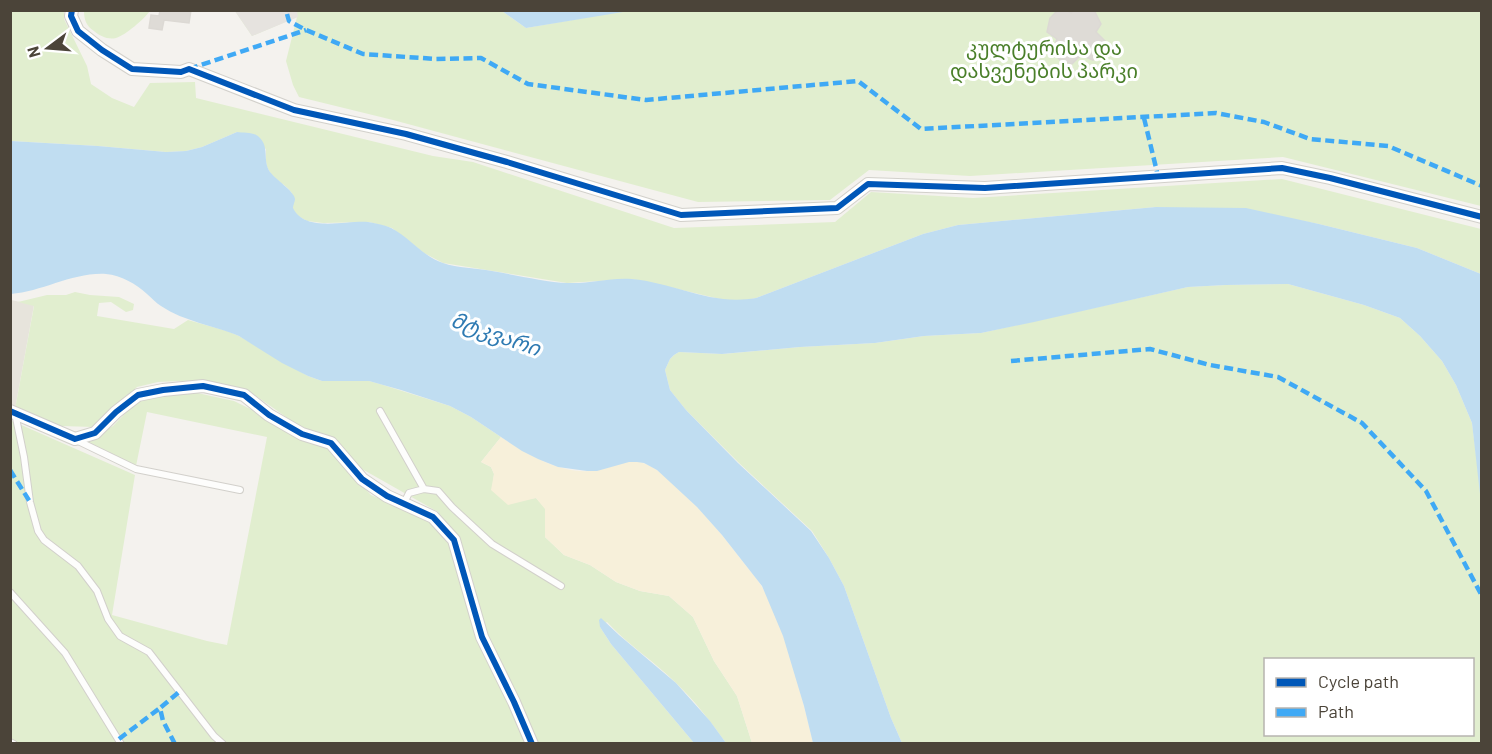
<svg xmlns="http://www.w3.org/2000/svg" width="1492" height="754" font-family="Barlow,'Noto Sans Georgian',sans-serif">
<rect width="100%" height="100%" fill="#f4f2ee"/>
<path fill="#e7e4dc" d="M11,300L34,305L15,409L11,407Z"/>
<path fill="#e1eecf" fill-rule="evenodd" d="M371,10L502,11L526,28L629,10L1481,11V206L1283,157L970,176L869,170L830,200L698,202L393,120L299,97L293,85L286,61L297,17L252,36L235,11Z
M10,11H64V19L87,66L91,84L112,98L134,107L150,83L195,82L196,98L433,156L473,162L674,228L835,222L871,192L973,198L1282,179L1481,229V274L1417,248L1319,224L1282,217L1156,207L958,225L923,234L756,298L741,301L724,300L652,283L631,279L567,283L443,263L424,253L392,228L369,222L323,223L307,221L298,216L292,208C300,187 277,186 268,169C265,163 266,155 266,149L237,132L202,147L186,151L166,152L98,146L11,141Z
M84,11V10L150,11C144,19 126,35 116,38C108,40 100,36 94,31C86,26 84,19 84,11Z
M1288,284L1364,305L1400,318L1420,336L1442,361L1456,385L1472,423L1482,503L1481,743H902L891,718L844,586L829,558L812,531L739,463L686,410L670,390L665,370L670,359L674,355L679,352L723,354L800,347L875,343L924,336L981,333L1188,287L1226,285ZM1266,660H1472V734H1266Z
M75,292L90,295L119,297L134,304L133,310L126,312L111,302L99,303L97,316L174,329L188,320L227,331L239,336L308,376L322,381H369L380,384L450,406L471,417L501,437L481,462L491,467L494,474L492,490L527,499L536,498L545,508V537L564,555L590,565L616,582L640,591L669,596L693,617L714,661L737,696L752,743H726C711,722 695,701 676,683C654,661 628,645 607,622L600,627L611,644L694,743H11L10,420L135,475L112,615L207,641L227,645L267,437L147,412L136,466L85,441L113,426L141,397L193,392L234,401L333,449L357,480L371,495L427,520L451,545L457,538L438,512L362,469L335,441L296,424L246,389L205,380L158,382L137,387L93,427L61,426L15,409L34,306L18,302L47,295H66Z"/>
<path fill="#f7f0da" d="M501,437C528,455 564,477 598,470C612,468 628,458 643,463C661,469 675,486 689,499C709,518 726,540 743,562C749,570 757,578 762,587C778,615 787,647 796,677C802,699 808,721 813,743H752L737,696L714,661L693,617L669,596L640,591L616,582L590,565L564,555L545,537V509L536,498L508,505L491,490L494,474L491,467L481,462Z"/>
<path fill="#e6e3df" d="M235,11H297L298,17L252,36Z"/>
<path fill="#c0ddf1" d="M502,11H629L526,28Z
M237,132C244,133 254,132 259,137C270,147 262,160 270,172C275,179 294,191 295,199C295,201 293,206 293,208C305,233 346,220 368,222C374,223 380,224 386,226C404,231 421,256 443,263C457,268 477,268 492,271C516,275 545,282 568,283C589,284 611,277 632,279C675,283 711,306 756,298L923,234L958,225L1156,207L1246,208L1319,224L1417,248L1481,274V503L1472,423L1456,385L1442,361L1420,336L1400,318L1364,305L1288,284L1226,285L1188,287L1034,322L981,333L924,336L875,343L800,347L722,354L679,352L674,355L670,359L665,370L670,390L686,410L738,463L811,531L829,558L844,586L891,718L902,743H813L804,706L783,636L762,586L722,535L697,507L657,470L644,463L637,462H629L597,471H587L558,467L538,459L522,451L471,417L450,406L401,390L369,381H322L308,376L282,363L239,336C213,325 185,322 161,306C156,303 152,298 147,294C136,284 121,275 106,274C73,272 42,292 11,294V141L98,146L166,152L186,151L202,147Z
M601,618L619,635L676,683L710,721L726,743H694L611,644L600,627L599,620Z"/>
<path fill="#dedbd6" stroke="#dcd9d4" stroke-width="1.5" d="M160,10H191L189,23L164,20L162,30L149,28L151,15L159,16Z
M1058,10H1066L1071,13L1074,10H1094L1101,24L1096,32L1105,41L1102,51L1093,60L1081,55L1072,64L1060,60L1052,51L1057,39L1047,32L1050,18Z"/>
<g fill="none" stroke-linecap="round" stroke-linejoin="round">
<defs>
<path id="lane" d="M380,411L424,489
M15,413L24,457L30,502L38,531L44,540L78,566L97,591L108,619L120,636L149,652L214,736L223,744
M76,440L136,469L240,490
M404,503L409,493L424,489L438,491L452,507L492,544L561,586
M10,592L65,653L121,744
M10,742L14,744"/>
<path id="street" d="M72,10L71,16L78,31L102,50L132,69L181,72L189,69L294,110L406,134L507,162L681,215L837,208L868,184L985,188L1282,168L1330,178L1482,217
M10,411L75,439L95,433L116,412L138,395L163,390L203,386L244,395L269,415L302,434L331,443L362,479L387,496L433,517L454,540L482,637L514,702L532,744"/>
</defs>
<use href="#lane" stroke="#d2d0cb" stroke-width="8"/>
<use href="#street" stroke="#d2d0cb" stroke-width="14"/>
<use href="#lane" stroke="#fdfdfc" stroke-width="6"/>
<use href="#street" stroke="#fdfdfc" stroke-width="12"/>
<path stroke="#3fa9f5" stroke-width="4.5" stroke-dasharray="9 4.5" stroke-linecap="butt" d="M287,14L289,21L306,30L363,54L436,59L481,58L528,84L646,100L858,81L921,129L1216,113L1264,122L1310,139L1388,146L1482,186
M189,69L306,30
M1144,118L1158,176
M1011,361L1150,349L1210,365L1278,377L1362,423L1426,491L1482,596
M10,470L30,502
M119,739L160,708
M175,744L163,721L160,708L179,692"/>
<defs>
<path id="cycleway" d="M72,10L71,16L78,31L102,50L132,69L181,72L189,69L294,110L406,134L507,162L681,215L837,208L868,184L985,188L1282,168L1330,178L1482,217
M10,411L75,439L95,433L116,412L138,395L163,390L203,386L244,395L269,415L302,434L331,443L362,479L387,496L433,517L454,540L482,637L514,702L532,744"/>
</defs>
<use href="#cycleway" stroke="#fff" stroke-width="10"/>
<use href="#cycleway" stroke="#0057b8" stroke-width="6"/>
</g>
<g text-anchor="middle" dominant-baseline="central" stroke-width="6" stroke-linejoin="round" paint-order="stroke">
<g font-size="20" fill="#4a7f2a" stroke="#fff">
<text x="1044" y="47">კულტურისა და<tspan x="1044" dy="23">დასვენების პარკი</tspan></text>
</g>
<g font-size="21" font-style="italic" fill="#2e7ab2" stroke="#fff">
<text transform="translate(496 333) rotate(19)">მტკვარი</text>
</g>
</g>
<rect width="1492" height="754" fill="none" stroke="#4b4439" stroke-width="24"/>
<rect x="1264" y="658" width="210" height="78" fill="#ffffff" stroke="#b7b4b0" stroke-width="1.5"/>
<rect x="1276" y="678" width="30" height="9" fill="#0057b8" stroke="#b7b4b0" stroke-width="1.5"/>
<text x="1318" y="688" font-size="18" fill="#4b4439">Cycle path</text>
<rect x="1276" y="708" width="30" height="9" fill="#3fa9f5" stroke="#b7b4b0" stroke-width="1.5"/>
<text x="1318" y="718" font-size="18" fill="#4b4439">Path</text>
<g transform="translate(48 48) rotate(254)" stroke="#ffffff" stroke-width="4.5" paint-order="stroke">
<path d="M0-4.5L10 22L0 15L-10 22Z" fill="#4b4439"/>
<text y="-9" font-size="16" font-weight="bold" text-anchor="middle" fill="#4b4439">N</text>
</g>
</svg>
